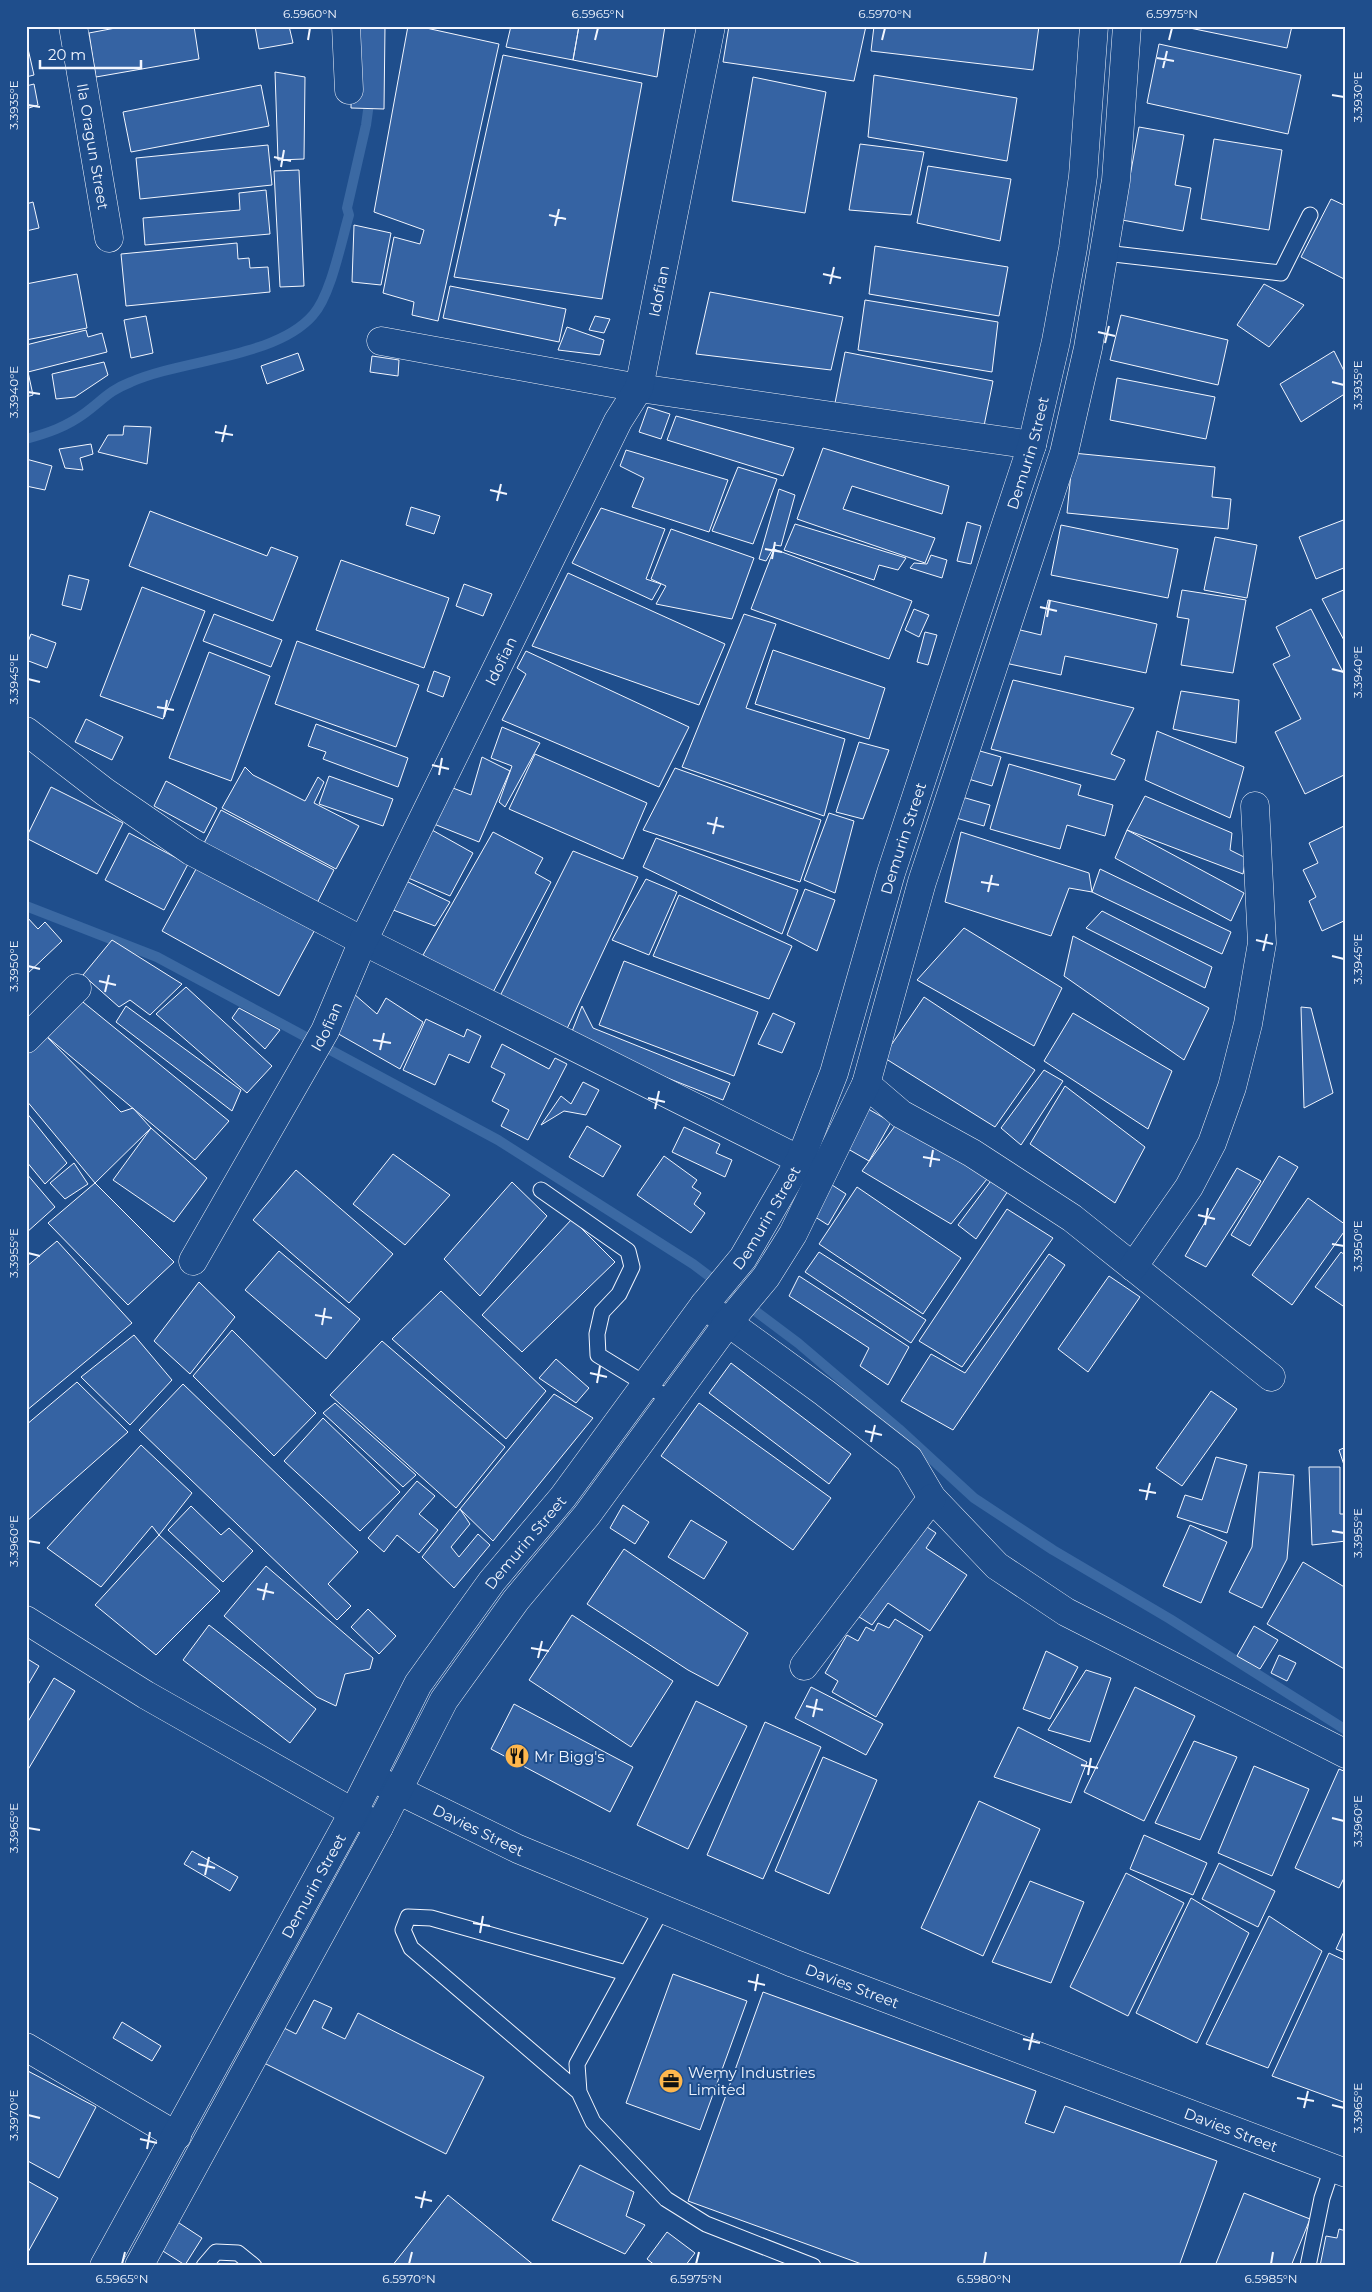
<svg xmlns="http://www.w3.org/2000/svg" width="1372" height="2292" font-family="Montserrat,sans-serif">
<rect width="100%" height="100%" fill="#1f4e8c"/>
<g fill="none" stroke-linecap="round" stroke-linejoin="round">
<path stroke="#3b69a3" stroke-width="10" d="M26,439C48,433 66,427 85,413C103,400 108,391 131,382C183,359 276,358 313,315C331,295 341,242 349,215L347,208L366,125L370,96
M26,906L157,957L498,1140L693,1264L798,1343L899,1429L974,1498L1053,1550L1170,1619L1346,1730"/>
</g>
<path fill="#3563a3" stroke="#f2f6ff" d="M126,26H194L199,59L96,77L89,33Z
M255,26H289L293,43L259,49Z
M352,26H385L384,109L351,108Z
M408,26H417L499,44L438,321L412,315L414,302L383,293L394,237L420,244L424,230L374,212Z
M511,26H579L573,60L506,47Z
M579,26H665L657,77L573,60Z
M729,26H866L854,81L723,62Z
M874,26H1039L1033,70L871,51Z
M1180,26H1292L1287,48Z
M26,40L34,75L26,77Z
M1159,44L1301,75L1288,134L1147,103Z
M503,55L642,83L602,299L454,277Z
M275,72L305,77L304,159L278,160Z
M874,75L1017,98L1007,161L868,137Z
M753,77L826,92L805,213L732,201Z
M34,84L38,105L26,109V86Z
M261,85L269,126L131,152L123,112Z
M1139,127L1184,135L1175,185L1191,188L1183,231L1122,220Z
M1214,139L1282,150L1269,230L1201,219Z
M860,144L924,152L911,215L849,210Z
M268,145L272,185L140,199L136,158Z
M928,166L1011,179L1000,241L917,223Z
M299,170L304,286L280,287L274,171Z
M266,190L270,234L145,245L143,218L240,210L239,193Z
M1331,199L1346,206V280L1301,257Z
M33,202L39,228L26,231V204Z
M354,225L391,233L381,285L352,282Z
M237,243L238,259L249,258L250,268L268,267L270,292L126,306L121,254Z
M875,246L1008,267L999,316L869,294Z
M77,274L87,328L26,340V284Z
M1264,284L1304,305L1269,347L1237,325Z
M450,286L566,309L559,342L443,318Z
M710,292L843,317L831,370L696,354Z
M865,300L998,322L992,372L858,350Z
M1121,315L1228,340L1218,385L1110,360Z
M146,316L153,353L131,358L124,320Z
M595,316L610,319L604,333L589,330Z
M567,327L604,340L600,355L558,350Z
M86,330L88,337L102,333L107,352L28,372L33,395L26,397V345Z
M1334,351L1346,375V393L1301,422L1280,384Z
M845,352L993,381L983,431L835,403Z
M298,353L304,370L267,384L261,366Z
M372,356L399,360L398,376L370,372Z
M104,362L108,375L75,397L56,399L52,374Z
M1117,378L1215,397L1206,439L1110,420Z
M648,407L670,414L661,439L639,432Z
M676,416L794,448L783,476L667,440Z
M124,426L151,427L147,464L98,452L108,435H123Z
M91,444L93,454L80,458L83,470L65,468L59,449Z
M823,448L949,486L942,514L852,486L843,509L935,538L925,563L797,519Z
M626,450L728,480L709,532L632,507L644,478L620,466Z
M1073,453L1215,467L1212,497L1231,499L1228,529L1067,513Z
M26,459L52,466L45,490L26,486Z
M738,467L777,479L753,544L712,531Z
M779,489L795,495L781,546L775,545L766,561L759,559Z
M411,507L440,516L434,534L406,525Z
M601,508L665,529L646,579L661,584L652,600L572,563Z
M150,511L267,556L271,547L298,557L273,621L129,566Z
M1346,519V567L1316,579L1299,537Z
M967,522L981,526L971,564L957,561Z
M795,524L906,558L898,570L879,565L874,580L784,550Z
M1061,525L1178,549L1168,598L1051,575Z
M671,529L754,558L732,619L656,604L666,586L651,579Z
M1215,537L1257,545L1247,598L1204,590Z
M774,549L912,601L889,659L751,609Z
M931,555L947,560L942,578L910,568L914,563L927,564Z
M341,560L449,598L424,668L316,630Z
M568,573L725,644L699,705L532,646Z
M69,575L89,580L81,610L62,605Z
M464,584L492,594L483,616L456,606Z
M142,587L205,611L163,719L100,696Z
M1346,589V644L1322,599Z
M1182,590L1246,600L1233,673L1181,665L1189,619L1177,617Z
M1048,600L1157,624L1146,673L1065,656L1061,675L1005,663L1012,628L1041,635Z
M914,609L929,615L919,637L905,630Z
M1311,609L1346,678V774L1305,794L1275,732L1301,719L1273,664L1290,656L1276,627Z
M214,614L282,640L271,667L203,641Z
M744,614L776,624L746,708L845,739L824,816L682,767Z
M925,632L937,635L928,665L917,662Z
M31,634L56,643L47,668L26,660V647Z
M297,641L419,685L396,747L275,704Z
M773,650L885,688L869,739L755,704Z
M526,651L689,727L659,787L502,720L526,674L517,668Z
M209,652L270,676L231,781L169,758Z
M434,671L450,677L443,697L427,691Z
M1013,680L1134,708L1111,754L1125,760L1115,780L991,749Z
M1181,691L1239,700L1236,743L1173,729Z
M86,719L123,737L112,760L75,742Z
M316,724L408,758L398,787L323,759L326,752L308,746Z
M502,727L540,743L505,807L499,802L512,766L491,758Z
M1157,731L1244,767L1230,818L1145,780Z
M859,742L889,750L863,819L836,812Z
M973,749L1001,757L992,786L965,778Z
M535,754L647,803L623,859L509,809Z
M482,757L510,771L479,842L434,824L453,788L471,795Z
M1009,764L1081,785L1078,795L1113,805L1105,836L1067,825L1060,849L990,829Z
M245,767L253,775L305,801L318,777L324,782L314,803L359,826L336,869L222,808Z
M675,768L821,820L800,882L643,830Z
M329,776L393,799L383,826L319,804Z
M166,781L217,808L204,833L154,806Z
M51,787L123,823L97,874L26,838Z
M1145,796L1232,833L1230,850L1246,858L1243,874L1127,830Z
M962,797L990,805L984,826L956,818Z
M221,810L334,870L314,909L201,849Z
M829,813L854,821L835,893L804,880Z
M1346,825V920L1322,931L1309,901L1316,897L1303,870L1318,863L1309,843Z
M432,830L473,853L450,896L406,877Z
M1127,830L1244,893L1231,921L1115,858Z
M493,832L543,858L535,873L551,882L491,996L423,955Z
M961,832L1089,873L1092,892L1069,888L1051,936L945,902Z
M129,833L188,864L164,910L105,880Z
M656,838L798,890L782,934L643,867Z
M573,851L638,877L565,1033L497,1002Z
M201,860L318,924L279,996L162,931Z
M1100,869L1231,932L1222,954L1092,892Z
M646,879L677,892L649,955L612,940Z
M404,880L450,902L435,926L388,908Z
M805,889L835,900L817,951L787,935Z
M679,895L792,946L769,999L653,956Z
M1102,911L1212,967L1205,988L1086,928Z
M26,916L38,929L45,922L62,941L26,975Z
M964,928L1062,988L1034,1046L917,980Z
M1073,936L1209,1008L1184,1060L1064,976Z
M112,940L182,984L150,1015L130,1000L119,1007L83,975Z
M624,961L758,1012L734,1076L599,1025Z
M186,987L272,1066L247,1093L156,1014Z
M354,994L377,1014L386,998L423,1022L400,1069L335,1032Z
M924,997L1035,1070L995,1127L883,1057Z
M78,998L229,1121L195,1160L39,1030Z
M126,1006L241,1090L232,1111L116,1022Z
M582,1006L593,1028L730,1083L723,1100L569,1039Z
M1301,1007L1311,1008L1333,1093L1304,1108Z
M239,1008L280,1030L265,1049L232,1018Z
M773,1013L795,1023L782,1053L758,1044Z
M1073,1013L1172,1071L1148,1129L1044,1061Z
M426,1019L464,1037L467,1029L481,1036L469,1063L449,1054L435,1085L403,1070Z
M45,1035L121,1112L133,1108L151,1128L95,1183L26,1100V1053Z
M502,1044L549,1069L555,1058L567,1064L528,1140L501,1126L509,1110L492,1101L505,1074L491,1067Z
M1044,1070L1063,1081L1021,1145L1001,1128Z
M583,1082L599,1090L586,1115L564,1111L541,1125L561,1096L571,1104Z
M1065,1086L1145,1147L1115,1203L1030,1144Z
M863,1106L891,1122L869,1161L841,1145Z
M26,1112L67,1163L45,1184L26,1161Z
M900,1119L991,1174L951,1224L862,1171Z
M587,1126L621,1146L603,1177L569,1157Z
M684,1127L720,1144L716,1153L732,1160L725,1177L672,1152Z
M151,1128L207,1178L174,1222L113,1180Z
M393,1154L450,1195L405,1245L353,1204Z
M664,1156L697,1180L692,1187L701,1193L694,1204L705,1213L691,1233L637,1195Z
M1279,1156L1298,1167L1250,1246L1231,1235Z
M74,1163L88,1184L65,1199L50,1183Z
M1237,1168L1261,1181L1206,1267L1185,1256Z
M296,1170L393,1254L349,1303L253,1220Z
M26,1173L55,1207L26,1233Z
M996,1174L1010,1188L976,1239L958,1225Z
M512,1182L547,1216L480,1296L444,1259Z
M95,1183L174,1262L128,1305L48,1223Z
M832,1185L846,1194L828,1225L812,1215Z
M857,1187L961,1258L923,1314L819,1244Z
M1308,1198L1346,1225V1229L1292,1305L1252,1275Z
M1007,1209L1053,1238L962,1367L919,1341Z
M572,1219L615,1262L522,1352L482,1315Z
M57,1241L132,1323L26,1411V1267Z
M279,1251L360,1319L326,1359L245,1290Z
M819,1252L926,1320L911,1343L805,1272Z
M1341,1252L1346,1256V1308L1315,1287Z
M1049,1254L1065,1265L953,1430L901,1401L931,1354L965,1373Z
M799,1276L909,1347L888,1385L860,1366L869,1348L789,1296Z
M1109,1276L1140,1297L1088,1372L1058,1349Z
M199,1282L235,1317L190,1374L154,1341Z
M441,1291L546,1391L506,1439L392,1339Z
M232,1330L316,1413L274,1456L193,1376Z
M134,1335L172,1380L130,1425L81,1377Z
M382,1341L505,1447L456,1508L330,1395Z
M556,1359L589,1388L576,1403L539,1378Z
M731,1363L851,1454L829,1484L709,1393Z
M77,1382L128,1432L26,1522V1425Z
M183,1384L358,1552L328,1584L351,1606L337,1620L139,1430Z
M1211,1391L1237,1409L1182,1486L1156,1468Z
M554,1394L593,1418L493,1541L460,1509Z
M335,1403L416,1475L403,1487L323,1413Z
M699,1403L831,1498L793,1550L661,1456Z
M323,1418L400,1492L360,1531L284,1461Z
M141,1445L192,1493L159,1535L152,1526L101,1587L47,1548Z
M1346,1447V1471L1339,1450Z
M1216,1457L1247,1465L1227,1533L1177,1517L1185,1495L1202,1500Z
M1309,1467H1340V1514H1346V1541L1312,1545Z
M1259,1472L1294,1475L1287,1559L1262,1608L1229,1592L1252,1547Z
M417,1481L435,1496L419,1514L438,1530L419,1553L397,1535L384,1552L368,1538Z
M623,1505L649,1522L635,1544L610,1528Z
M191,1506L221,1535L229,1528L253,1551L223,1582L168,1530Z
M460,1509L470,1524L451,1547L459,1557L478,1534L490,1545L454,1588L422,1557Z
M691,1520L727,1542L704,1579L668,1557Z
M918,1521L936,1533L926,1548L967,1575L930,1631L888,1603L872,1625L856,1615Z
M1190,1525L1227,1542L1201,1603L1163,1586Z
M159,1535L220,1591L156,1655L95,1605Z
M624,1549L748,1633L718,1686L688,1670L587,1604Z
M1303,1562L1346,1588V1670L1267,1624Z
M266,1566L373,1658L370,1669L345,1674L336,1706L317,1697L224,1616Z
M368,1609L396,1636L379,1654L351,1627Z
M572,1615L673,1681L631,1747L529,1680Z
M895,1619L923,1636L876,1717L832,1692L838,1681L825,1673L847,1635L858,1641L866,1627L874,1631L878,1623L889,1628Z
M209,1625L316,1709L290,1743L183,1660Z
M1254,1626L1278,1640L1260,1669L1237,1656Z
M1046,1651L1078,1667L1050,1719L1023,1709Z
M1279,1655L1296,1663L1287,1681L1271,1673Z
M26,1658L39,1666L26,1688Z
M1086,1670L1111,1678L1090,1742L1048,1730Z
M54,1678L75,1691L26,1773V1725Z
M811,1687L883,1724L866,1755L795,1718Z
M1135,1687L1195,1716L1144,1821L1084,1792Z
M696,1701L747,1726L688,1849L637,1825Z
M514,1704L633,1767L610,1812L491,1749Z
M765,1722L821,1747L763,1879L707,1855Z
M1018,1727L1087,1762L1071,1803L994,1777Z
M1194,1741L1237,1757L1200,1840L1155,1823Z
M823,1757L877,1780L829,1894L775,1871Z
M1254,1766L1309,1789L1272,1876L1218,1853Z
M1339,1769L1346,1772V1874L1339,1888L1295,1868Z
M979,1801L1040,1829L983,1956L921,1928Z
M1144,1835L1207,1863L1193,1895L1130,1869Z
M192,1851L238,1877L230,1891L184,1864Z
M1219,1863L1275,1891L1258,1927L1202,1899Z
M1126,1873L1184,1903L1128,2016L1070,1987Z
M1030,1881L1084,1902L1051,1983L992,1962Z
M1191,1898L1249,1933L1197,2043L1136,2013Z
M1269,1916L1322,1951L1268,2068L1206,2044Z
M1346,1927V1953L1336,1949Z
M1329,1953L1346,1961V2103L1272,2076Z
M673,1974L747,2001L700,2130L626,2103Z
M763,1992L1036,2091L1025,2123L1054,2133L1065,2106L1217,2161L1179,2266H867L688,2201Z
M314,2000L332,2008L322,2028L345,2039L358,2013L484,2077L446,2154L260,2061L278,2025L296,2034Z
M122,2022L161,2046L152,2061L113,2038Z
M26,2070L96,2107L59,2178L26,2160Z
M580,2165L634,2192L626,2216L645,2225L625,2254L552,2220Z
M26,2180L58,2198L27,2254L26,2253Z
M1244,2193L1310,2219L1291,2266H1215Z
M448,2195L535,2266H392Z
M176,2221L202,2238L185,2265L158,2248Z
M1339,2229L1346,2231V2266H1320L1326,2236L1337,2238Z
M667,2232L695,2253L685,2266H656L647,2259Z"/>
<g fill="none" stroke-linecap="round" stroke-linejoin="round">
<defs>
<path id="service" d="M1105,253L1281,273L1310,215
M541,1190L628,1251L632,1267L619,1294L602,1312L597,1334L598,1355L673,1401
M662,1909L577,2064L579,2092L593,2122L666,2199L706,2224L813,2266
M579,2092L411,1948L403,1930L408,1917L431,1918L626,1973
M204,2266L216,2252L238,2253L254,2266
M1308,2266L1322,2198L1332,2168"/>
<g id="minor">
<path id="s1" d="M73,26L109,238"/>
<path d="M346,26L349,90"/>
<path d="M381,341L639,388L1032,445"/>
<path d="M26,731L105,792L191,851L363,941L800,1160"/>
<path d="M26,1039L77,988"/>
<path d="M866,1084L901,1114L972,1153L1072,1218L1271,1377"/>
<path id="s2" d="M193,1261L325,1031L363,941L618,421L639,388L711,26"/>
<path d="M1133,1267L1189,1187L1212,1143L1232,1087L1248,1024L1262,943L1255,806"/>
<path d="M704,1305L825,1393L909,1459L932,1498L997,1566L1066,1612L1346,1754"/>
<path d="M26,1620L146,1695L379,1827"/>
<path d="M804,1666L932,1498"/>
<path d="M26,2047L177,2136"/>
</g>
<g id="tertiary">
<path id="s3" d="M379,1781L518,1849L793,1963L1346,2173"/>
<path id="s4" d="M104,2266L353,1813L418,1684L492,1581L563,1497L704,1305L743,1258L800,1160L834,1073L891,873L1032,445L1056,341L1073,248L1083,176L1094,26"/>
<path d="M139,2266L379,1827L444,1700L516,1600L587,1515L727,1324L766,1277L793,1234L866,1084L922,882L1064,453L1088,348L1116,180L1127,26"/>
</g>
</defs>
<use href="#service" stroke="#f2f6ff" stroke-width="17"/>
<use href="#minor" stroke="#f2f6ff" stroke-width="29"/>
<use href="#tertiary" stroke="#f2f6ff" stroke-width="29"/>
<use href="#service" stroke="#1f4e8c" stroke-width="15"/>
<use href="#minor" stroke="#1f4e8c" stroke-width="28"/>
<use href="#tertiary" stroke="#1f4e8c" stroke-width="28"/>
</g>
<path fill="none" stroke="#f2f6ff" stroke-width="2" d="M308,40L310,28M595,40L598,28M882,40L885,28M1169,40L1172,28M1157,58L1174,61M1163,68L1167,51M1332,95L1344,97M28,105L40,107M274,157L291,161M281,167L284,150M549,215L566,219M555,226L559,209M823,274L841,278M830,284L834,267M1098,332L1115,336M1105,343L1109,326M1332,382L1344,385M28,392L40,394M215,432L233,435M222,442L226,425M490,490L507,494M497,501L501,484M765,549L782,552M772,559L775,542M1040,607L1057,611M1047,617L1050,600M1332,669L1344,672M28,679L40,682M157,707L174,710M164,717L167,700M432,765L449,769M439,775L442,758M707,823L724,827M713,834L717,817M981,882L999,885M988,892L992,875M1256,940L1273,944M1263,951L1267,934M1332,956L1344,959M28,966L40,969M99,981L116,985M105,992L109,975M373,1040L391,1043M380,1050L384,1033M648,1098L665,1102M655,1109L659,1091M923,1157L940,1160M930,1167L933,1150M1198,1215L1215,1219M1205,1225L1208,1208M1332,1244L1344,1246M28,1253L40,1256M315,1315L332,1318M322,1325L325,1308M590,1373L607,1377M597,1383L600,1366M865,1431L882,1435M871,1442L875,1425M1139,1490L1156,1493M1146,1500L1150,1483M1332,1531L1344,1533M28,1541L40,1543M257,1589L274,1593M263,1600L267,1583M531,1648L549,1651M538,1658L542,1641M806,1706L823,1710M813,1717L817,1699M1081,1765L1098,1768M1088,1775L1091,1758M1332,1818L1344,1821M28,1828L40,1830M198,1864L215,1868M205,1875L209,1857M473,1923L490,1926M480,1933L483,1916M748,1981L765,1985M755,1991L758,1974M1023,2039L1040,2043M1029,2050L1033,2033M1297,2098L1314,2101M1332,2105L1344,2108M1304,2108L1308,2091M28,2115L40,2118M140,2139L157,2143M147,2149L150,2132M415,2197L432,2201M421,2208L425,2191M122,2264L125,2252M409,2264L412,2252M696,2264L699,2252M984,2264L986,2252M1271,2264L1273,2252"/>
<defs>
<symbol id="restaurant-disc" viewBox="-11 -11 22 22"><circle r="9.5" fill="#ffb74d" stroke="#1f4e8c"/><path d="M-5-6h1v4h1v-4h1v4h1v-4h1v5L-1.5 .5V6h-2V.5L-5-1ZM5-6V6H3V1.5H1.5Q1.5-4 5-6Z" fill="#111"/></symbol>
<symbol id="office-disc" viewBox="-11 -11 22 22"><circle r="9.5" fill="#ffb74d" stroke="#1f4e8c"/><path d="M-6-3h4V-5.5h4V-3h4V5H-6ZM-1-4.5V-3h2v-1.5ZM-6 0V1H6V0Z" fill="#111"/></symbol>
</defs>
<g fill-rule="evenodd">
<use href="#restaurant-disc" x="503" y="1742" width="28" height="28"/>
<use href="#office-disc" x="657" y="2067" width="28" height="28"/>
</g>
<g text-anchor="middle" dominant-baseline="central" stroke-width="4" stroke-linejoin="round" paint-order="stroke">
<g font-size="15" fill="#f2f6ff" stroke="#1f4e8c">
<text stroke="none"><textPath href="#s1" startOffset="122">Ila Oragun Street</textPath></text>
<text stroke="none"><textPath href="#s2" startOffset="1080">Idofian</textPath></text>
<text stroke="none"><textPath href="#s4" startOffset="2054">Demurin Street</textPath></text>
<text stroke="none"><textPath href="#s2" startOffset="675">Idofian</textPath></text>
<text stroke="none"><textPath href="#s4" startOffset="1649">Demurin Street</textPath></text>
<text stroke="none"><textPath href="#s2" startOffset="270">Idofian</textPath></text>
<text stroke="none"><textPath href="#s4" startOffset="1244">Demurin Street</textPath></text>
<text stroke="none"><textPath href="#s4" startOffset="839">Demurin Street</textPath></text>
<text stroke="none"><textPath href="#s3" startOffset="111">Davies Street</textPath></text>
<text stroke="none"><textPath href="#s4" startOffset="434">Demurin Street</textPath></text>
<text stroke="none"><textPath href="#s3" startOffset="516">Davies Street</textPath></text>
<text stroke="none"><textPath href="#s3" startOffset="921">Davies Street</textPath></text>
</g>
<g font-size="15" fill="#f2f6ff" stroke="#1f4e8c" text-anchor="start">
<text x="534" y="1756">Mr Bigg's</text>
<text x="688" y="2072">Wemy Industries<tspan x="688" dy="17">Limited</tspan></text>
</g>
</g>
<rect width="1372" height="2292" fill="none" stroke="#1f4e8c" stroke-width="55"/>
<path d="M40 60v8h101v-8" fill="none" stroke="#f2f6ff" stroke-width="2.5"/>
<text x="48" y="60" font-size="15" fill="#f2f6ff" stroke="#1f4e8c" stroke-width="4" paint-order="stroke">20 m</text>
<rect x="28" y="28" width="1316" height="2236" fill="none" stroke="#f2f6ff" stroke-width="2"/>
<g font-size="12" text-anchor="middle" fill="#f2f6ff">
<text x="310" y="18">6.5960°N</text>
<text x="598" y="18">6.5965°N</text>
<text x="885" y="18">6.5970°N</text>
<text x="1172" y="18">6.5975°N</text>
<text transform="translate(1358 97) rotate(-90)" y="4">3.3930°E</text>
<text transform="translate(14 105) rotate(-90)" y="4">3.3935°E</text>
<text transform="translate(1358 385) rotate(-90)" y="4">3.3935°E</text>
<text transform="translate(14 392) rotate(-90)" y="4">3.3940°E</text>
<text transform="translate(1358 672) rotate(-90)" y="4">3.3940°E</text>
<text transform="translate(14 679) rotate(-90)" y="4">3.3945°E</text>
<text transform="translate(1358 959) rotate(-90)" y="4">3.3945°E</text>
<text transform="translate(14 966) rotate(-90)" y="4">3.3950°E</text>
<text transform="translate(1358 1246) rotate(-90)" y="4">3.3950°E</text>
<text transform="translate(14 1253) rotate(-90)" y="4">3.3955°E</text>
<text transform="translate(1358 1533) rotate(-90)" y="4">3.3955°E</text>
<text transform="translate(14 1541) rotate(-90)" y="4">3.3960°E</text>
<text transform="translate(1358 1821) rotate(-90)" y="4">3.3960°E</text>
<text transform="translate(14 1828) rotate(-90)" y="4">3.3965°E</text>
<text transform="translate(1358 2108) rotate(-90)" y="4">3.3965°E</text>
<text transform="translate(14 2115) rotate(-90)" y="4">3.3970°E</text>
<text x="122" y="2283">6.5965°N</text>
<text x="409" y="2283">6.5970°N</text>
<text x="696" y="2283">6.5975°N</text>
<text x="984" y="2283">6.5980°N</text>
<text x="1271" y="2283">6.5985°N</text>
</g>
</svg>
